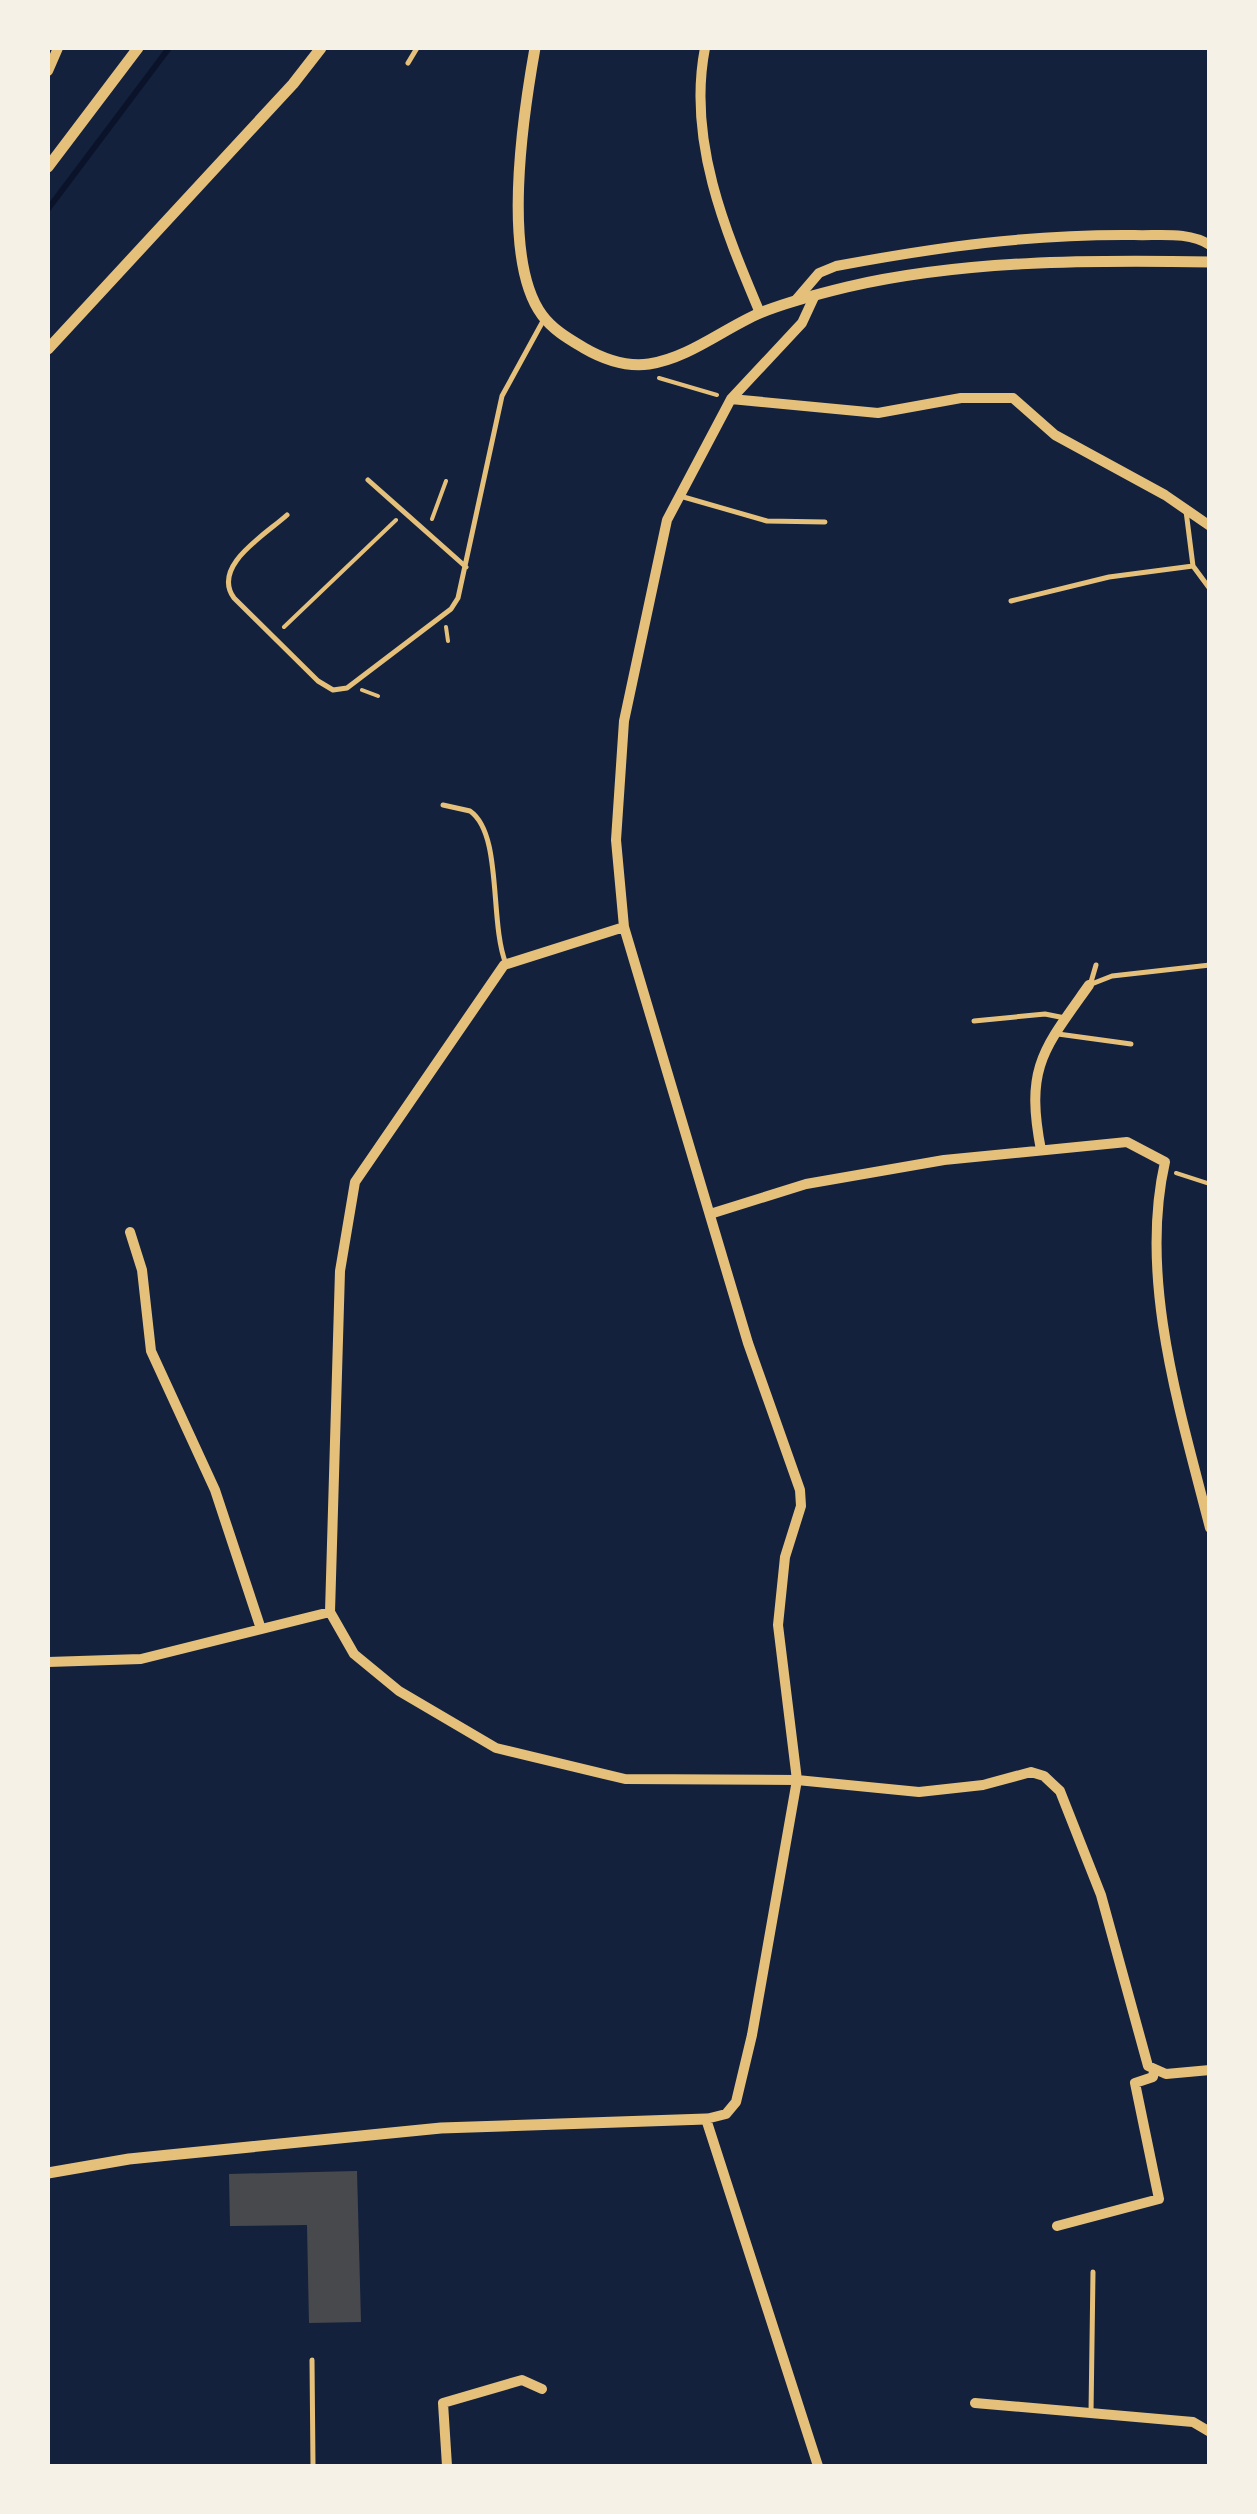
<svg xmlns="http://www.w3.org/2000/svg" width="1257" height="2514" font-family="Inter,sans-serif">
<rect width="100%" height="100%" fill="#14213d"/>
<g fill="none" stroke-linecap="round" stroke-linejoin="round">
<path stroke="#0b132b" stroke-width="6" d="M48,209L169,48"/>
</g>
<path fill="#48494c" d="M357,2171L361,2322L309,2323L307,2225L230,2226L229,2174Z"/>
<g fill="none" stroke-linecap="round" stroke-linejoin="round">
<path stroke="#e5c07b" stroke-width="4" d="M659,378L717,395
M432,519L446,481
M284,627L396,520
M446,627L448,641
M362,690L378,696
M1176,1173L1210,1184"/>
<path stroke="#e5c07b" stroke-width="5" d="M408,63L417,48
M368,480L466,567
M680,496L767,521L825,522
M1186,511L1193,566L1210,589
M287,515C265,535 211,566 234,598L318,681L333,690L347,688L451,609L458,598L502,396L543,321
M1011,601L1109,577L1193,566
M443,805L470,811C503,834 489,922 506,964
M1091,982L1096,965
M1089,985L1112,976L1210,965
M974,1021L1045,1014L1065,1018
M1058,1034L1131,1044
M312,2360L313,2466
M1091,2413L1093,2272"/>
<path stroke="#e5c07b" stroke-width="10" d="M705,48C687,140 725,230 760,313
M48,71L58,48
M815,295L802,323L731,399L667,520L624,721L616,840L624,927L748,1343L800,1490L801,1506L785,1557L778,1625L797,1780L752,2035L736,2102L726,2114L706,2119L818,2466
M795,301L819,273L836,266C939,247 1030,234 1134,235C1159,236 1188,231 1210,245
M731,399L878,413L961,398H1013L1055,435L1165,495L1210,526
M624,927L504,965L355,1182L340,1271L330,1612L354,1654L399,1691L496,1748L625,1779L797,1780L919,1792L983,1785L1031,1772L1044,1776L1060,1791L1101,1895L1148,2066L1166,2074L1210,2070
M1041,1150C1025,1067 1043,1050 1089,985
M710,1214L806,1184L944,1160L1127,1142L1165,1162C1138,1280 1181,1414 1210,1528
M130,1232L142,1270L151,1351L215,1490L261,1629
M48,1662L141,1659L330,1612
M1057,2226L1159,2199L1135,2083L1153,2077L1154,2071
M975,2403L1193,2422L1210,2432
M447,2466L443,2403L522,2380L542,2389"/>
<path stroke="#e5c07b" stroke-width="11" d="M535,48C523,115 501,259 542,315C553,330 569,339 584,348C603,359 627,367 649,364C689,358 723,329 760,313C787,302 818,294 847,287C964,260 1089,260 1210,262
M48,167L138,48
M48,349L293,84L321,48
M48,2173L129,2159L441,2128L706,2119"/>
</g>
<rect width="1257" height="2514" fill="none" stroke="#f6f1e7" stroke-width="100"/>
</svg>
